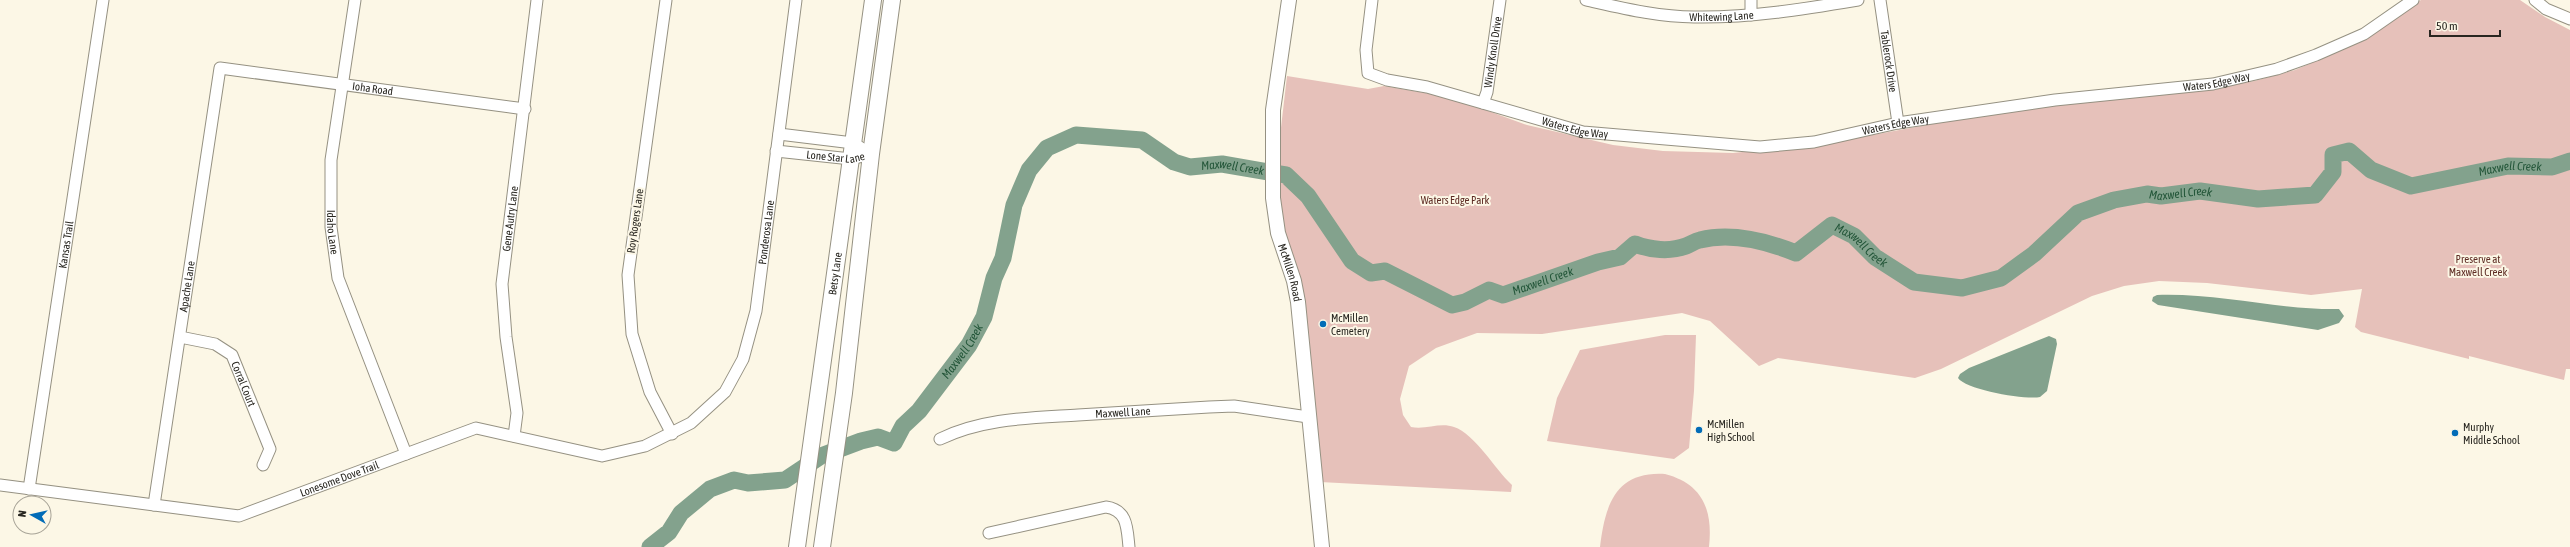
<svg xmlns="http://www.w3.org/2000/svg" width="2570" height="547" font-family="'Asap Condensed',sans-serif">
<rect width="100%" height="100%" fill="#fcf7e6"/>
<path fill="#e6c1ba" d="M2421,0H2520L2545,17L2570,30V369H2566L2564,380L2469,356V359L2361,332L2355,327L2362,289L2311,295L2207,283L2159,281L2124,286L2092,296L1941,369L1915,378L1778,358L1759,366L1710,321L1682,313L1542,334L1477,333L1436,348L1409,366L1400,399L1403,415L1411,427C1426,430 1440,422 1454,427C1475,434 1494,468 1512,485L1511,492L1320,482L1280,200V136L1287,76L1368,89L1384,86L1431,94L1472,105L1527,125L1613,145L1663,151L1733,153L1834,142L1954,120L2062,104L2214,88L2254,81L2295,70L2351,46Z
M1665,335H1696L1694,391L1689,448L1674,459L1547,441L1557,398L1580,350Z
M1665,474C1703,484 1713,510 1709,547H1600C1605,506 1615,471 1665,474Z"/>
<path fill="#83a28d" d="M2157,295C2219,293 2278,310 2339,309L2344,316L2339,323L2318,330L2158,305L2152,301L2153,297Z
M2049,336L2056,339L2057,344L2047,391L2040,397C2026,400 1966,390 1958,378L1960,374L1969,368Z"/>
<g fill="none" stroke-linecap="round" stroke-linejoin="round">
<path stroke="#83a28d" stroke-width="17" id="s1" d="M650,547L669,532L681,513L710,489L734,480L748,483L785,480L821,456L861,441L878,437L894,443L903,426L919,411L969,345L984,317L994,278L1003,258L1014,205L1029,170L1047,148L1076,135L1142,140L1174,162L1190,167L1222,164L1286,175L1308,196L1352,261L1371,273L1385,271L1452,305L1465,302L1489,290L1503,295L1598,262L1620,257L1635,244C1650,250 1670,252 1686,246C1691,244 1695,241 1700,240C1732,232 1766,241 1796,253L1832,225L1854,236L1875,257L1914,282L1962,288L2001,278L2034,254L2078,213L2114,200L2147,194L2161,196L2200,191L2258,199L2315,195L2333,172V155L2349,151L2371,170L2411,186L2508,166L2552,167L2570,161"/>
<defs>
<g id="minor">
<path id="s2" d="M355,0L331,160V227L338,278L406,454"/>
<path d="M666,0L628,275L632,334L650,392L672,434"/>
<path id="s3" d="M1372,0L1366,50L1368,73L1387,80L1427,87L1583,132L1760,147L1814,142L1898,123L2055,100L2213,84L2277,69L2316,55L2364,34L2413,0"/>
<path id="s4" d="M1586,0C1622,8 1658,17 1694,17C1750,18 1804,9 1858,0"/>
<path id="s5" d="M1880,0L1898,123"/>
<path d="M2535,0L2546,9L2570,19"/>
<path d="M1751,15V0"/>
<path id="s6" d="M1483,103L1487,92L1500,0"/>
<path d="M779,134L853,143L871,154"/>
<path id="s7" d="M776,151L851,159L871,154"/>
<path id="s8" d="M180,337L215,344L232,355L270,449L263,465"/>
<path id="s9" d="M514,436L517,413L506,337L502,284L537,0"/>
<path id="s10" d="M940,439C983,418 1031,418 1078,415C1122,412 1165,410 1209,407L1234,406L1308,417"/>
<path id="s11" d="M0,485L239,516L476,428L602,456L645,446L691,423L725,392L743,359L756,311L796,0"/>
<path id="s12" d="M29,489L103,0"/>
<path id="s13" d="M154,505L220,68L525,109"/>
<path d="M989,533L1106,507C1128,510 1127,529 1129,547"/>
</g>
<g id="tertiary">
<path id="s14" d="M1289,0L1273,110V198L1278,233L1294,281L1298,302L1322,547"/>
</g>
<g id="secondary">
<path id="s15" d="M797,547L873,0"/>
<path d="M822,547L844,393L871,154L892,0"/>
</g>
</defs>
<use href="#minor" stroke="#959182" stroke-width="13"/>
<use href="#tertiary" stroke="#959182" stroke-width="16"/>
<use href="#secondary" stroke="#959182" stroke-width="18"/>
<use href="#minor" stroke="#fff" stroke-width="11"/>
<use href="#tertiary" stroke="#fff" stroke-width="14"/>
<use href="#secondary" stroke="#fff" stroke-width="16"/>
</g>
<g fill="#026cb7" stroke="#fcf7e6" stroke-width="1.5">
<circle cx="1323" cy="324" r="4"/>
<circle cx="1699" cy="430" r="4"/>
<circle cx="2455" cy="433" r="4"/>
</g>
<g text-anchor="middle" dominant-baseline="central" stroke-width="4" stroke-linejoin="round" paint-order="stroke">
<g font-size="11" fill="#282620" stroke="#fcf7e6">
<text stroke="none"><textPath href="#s4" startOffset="137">Whitewing Lane</textPath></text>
<text stroke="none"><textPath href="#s6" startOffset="52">Windy Knoll Drive</textPath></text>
<text stroke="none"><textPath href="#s5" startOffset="62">Tablerock Drive</textPath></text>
<text stroke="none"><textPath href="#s3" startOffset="936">Waters Edge Way</textPath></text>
<text stroke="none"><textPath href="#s13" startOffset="596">Ioha Road</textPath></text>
<text stroke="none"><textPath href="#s3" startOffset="612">Waters Edge Way</textPath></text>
<text stroke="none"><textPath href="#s3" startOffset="288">Waters Edge Way</textPath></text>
<text stroke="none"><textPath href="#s7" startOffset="60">Lone Star Lane</textPath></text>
<text stroke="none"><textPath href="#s9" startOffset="219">Gene Autry Lane</textPath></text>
<text transform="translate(635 221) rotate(-82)">Roy Rogers Lane</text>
<text stroke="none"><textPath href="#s2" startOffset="234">Idaho Lane</textPath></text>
<text stroke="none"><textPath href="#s11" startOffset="931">Ponderosa Lane</textPath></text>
<text stroke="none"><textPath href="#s12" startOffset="247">Kansas Trail</textPath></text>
<text stroke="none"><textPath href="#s14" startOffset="276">McMillen Road</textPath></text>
<text stroke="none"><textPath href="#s15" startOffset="276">Betsy Lane</textPath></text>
<text stroke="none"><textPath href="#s13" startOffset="221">Apache Lane</textPath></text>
<text stroke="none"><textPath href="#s8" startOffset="87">Corral Court</textPath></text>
<text stroke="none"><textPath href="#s10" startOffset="186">Maxwell Lane</textPath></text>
<text stroke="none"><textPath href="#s11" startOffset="348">Lonesome Dove Trail</textPath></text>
</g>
<g font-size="11" fill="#5d2b23" stroke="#fcf7e6">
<text x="1455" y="200">Waters Edge Park</text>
<text x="2478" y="259">Preserve at<tspan x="2478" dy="13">Maxwell Creek</tspan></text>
</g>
<g font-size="11" fill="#282620" stroke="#fcf7e6" text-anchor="start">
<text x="1331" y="318">McMillen<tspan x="1331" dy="13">Cemetery</tspan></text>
<text x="1707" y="424">McMillen<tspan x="1707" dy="13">High School</tspan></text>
<text x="2463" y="427">Murphy<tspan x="2463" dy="13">Middle School</tspan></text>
</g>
<g font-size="12" font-style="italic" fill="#225538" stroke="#fcf7e6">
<text stroke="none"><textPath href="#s1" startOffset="817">Maxwell Creek</textPath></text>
<text stroke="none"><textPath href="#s1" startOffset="2268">Maxwell Creek</textPath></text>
<text stroke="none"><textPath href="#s1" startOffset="1897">Maxwell Creek</textPath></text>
<text stroke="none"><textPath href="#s1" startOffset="1537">Maxwell Creek</textPath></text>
<text stroke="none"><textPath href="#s1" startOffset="1189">Maxwell Creek</textPath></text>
<text stroke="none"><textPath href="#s1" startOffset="397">Maxwell Creek</textPath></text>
</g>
</g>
<g transform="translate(32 515) rotate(278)"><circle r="19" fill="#fcf7e6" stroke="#a7a397"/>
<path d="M0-3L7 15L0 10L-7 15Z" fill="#026cb7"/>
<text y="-6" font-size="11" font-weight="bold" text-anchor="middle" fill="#282620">N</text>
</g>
<path d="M2430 30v6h70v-6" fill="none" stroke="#282620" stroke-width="2"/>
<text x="2436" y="30" font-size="12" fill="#282620" stroke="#fcf7e6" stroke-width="3" paint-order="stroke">50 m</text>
</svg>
